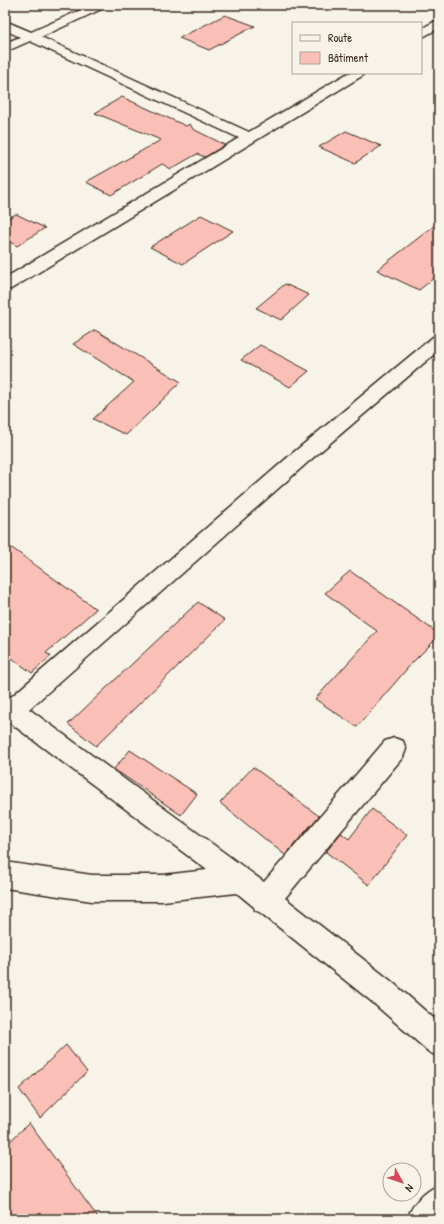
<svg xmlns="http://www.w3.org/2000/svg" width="444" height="1224" font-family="'Patrick Hand',sans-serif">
<rect width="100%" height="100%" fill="#f7f3e8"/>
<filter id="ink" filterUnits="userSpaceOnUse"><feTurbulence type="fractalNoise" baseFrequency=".025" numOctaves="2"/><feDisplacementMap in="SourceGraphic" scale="8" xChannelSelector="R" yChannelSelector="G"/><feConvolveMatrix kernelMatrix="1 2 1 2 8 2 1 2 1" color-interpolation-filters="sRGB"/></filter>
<g filter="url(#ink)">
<path fill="#fabfb7" stroke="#3b2a1e" d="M225,15L255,26L209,50L179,38Z
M122,97L186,126L190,124L193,129L225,145L205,157L197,154L171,169L162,164L111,195L86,182L161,140L95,113Z
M346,131L381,146L355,163L319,147Z
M16,214L45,228L17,246L5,239V220Z
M201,215L233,231L183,264L150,247Z
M439,222V274L419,290L377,270Z
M285,284L309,295L281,320L256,308Z
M95,330L181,382L126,435L93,419L134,382L73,344Z
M260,345L309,371L290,387L241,360Z
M5,543L96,609L46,653L51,656L32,673L5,653Z
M350,571L439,634V636L412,663L357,727L315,699L377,631L325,593Z
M198,602L225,620L96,746L68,724Z
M130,750L197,794L181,815L114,769Z
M253,767L319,816L285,855L220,803Z
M372,809L407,835L369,885L326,852L341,833L349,839Z
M66,1045L87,1072L40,1118L19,1089Z
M29,1123L99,1219H5V1146Z"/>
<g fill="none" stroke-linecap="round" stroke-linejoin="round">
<defs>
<path id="minor" d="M92,5H108L106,7L41,37L249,132L348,73H363L362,76L11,289L5,290V278L239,138L30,41L5,52V43L20,37L5,30V21L31,32Z
M439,19V28L421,38V29Z
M439,335V350L308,462L29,709L264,882L385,741L394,738L403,741L406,749L403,757L285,898L391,981L439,1023V1057L429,1052L371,1001L261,913L255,910L254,907L237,893L163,901H92L5,888V862L92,875H163L207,870L5,719V695L11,697L294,452L433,337Z"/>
<path id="highway" d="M439,1184V1219H407C413,1203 423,1191 439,1184Z"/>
</defs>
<use href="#minor" stroke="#3b2a1e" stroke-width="3"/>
<use href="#highway" stroke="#3b2a1e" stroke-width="3"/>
<use href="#minor" fill="#f7f3e8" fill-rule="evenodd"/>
<use href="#highway" fill="#f7f3e8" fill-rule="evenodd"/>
</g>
</g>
<rect width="444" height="1224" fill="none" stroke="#f7f3e8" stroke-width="20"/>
<rect x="10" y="10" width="424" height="1204" fill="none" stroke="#3b2a1e" stroke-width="1.5" filter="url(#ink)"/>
<rect x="292" y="22" width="130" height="52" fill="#f7f3e8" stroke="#aca397"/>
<rect x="300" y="35" width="20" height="6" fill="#f7f3e8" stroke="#aca397"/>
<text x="328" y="42" font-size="12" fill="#3b2a1e">Route</text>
<rect x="300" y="52" width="20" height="12" fill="#fabfb7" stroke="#aca397"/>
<text x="328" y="62" font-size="12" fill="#3b2a1e">Bâtiment</text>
<g transform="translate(402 1182) rotate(130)"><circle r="19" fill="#f7f3e8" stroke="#aca397"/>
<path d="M0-3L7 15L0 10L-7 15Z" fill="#d1495b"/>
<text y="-6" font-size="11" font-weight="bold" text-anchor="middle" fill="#3b2a1e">N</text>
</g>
</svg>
